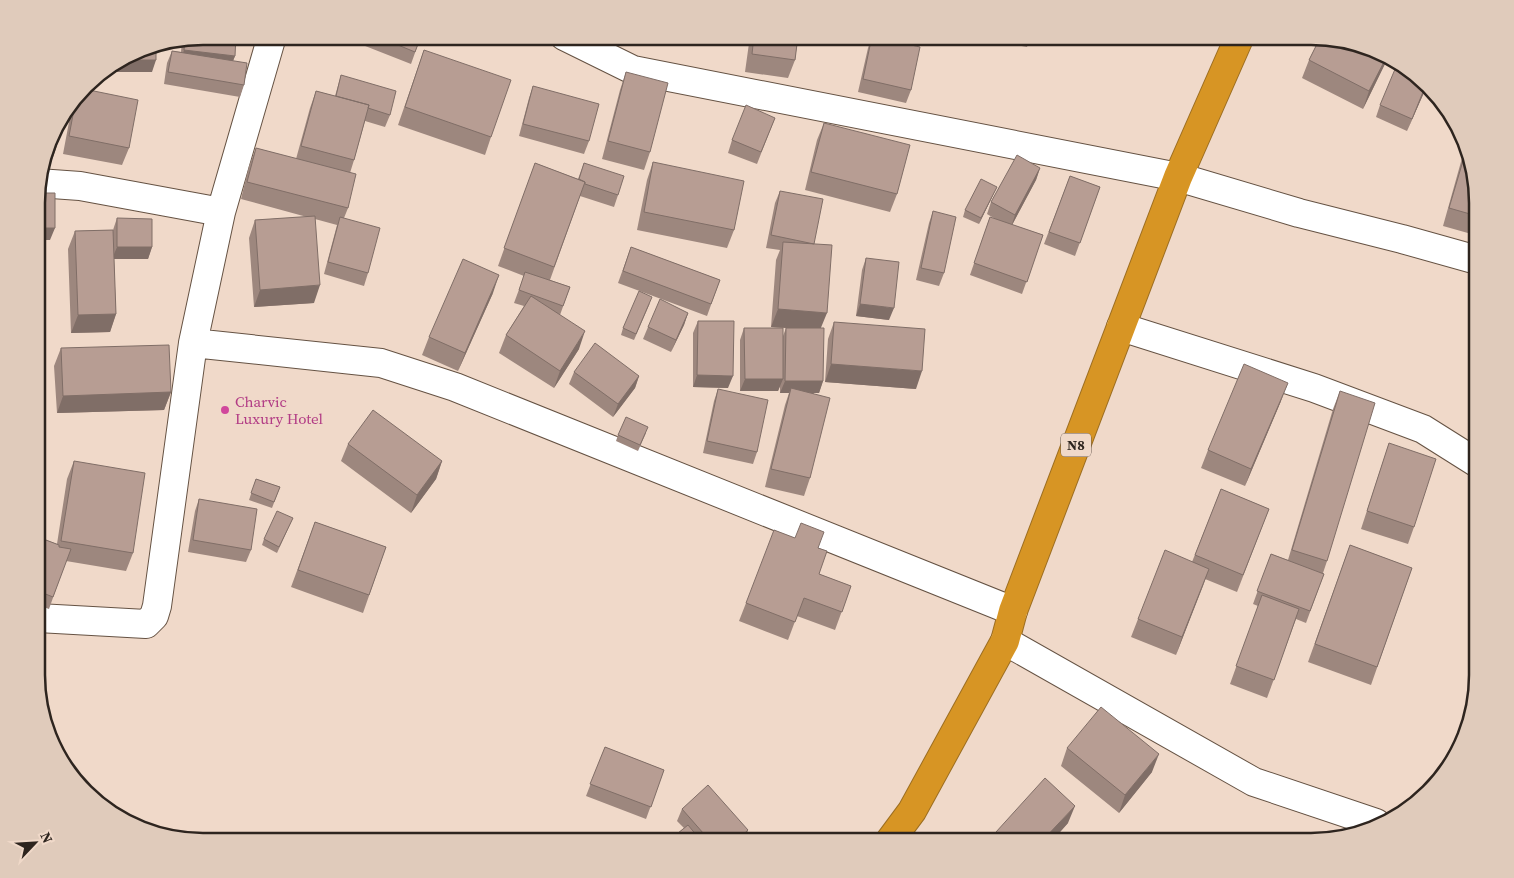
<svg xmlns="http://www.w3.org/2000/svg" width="1514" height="878" font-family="'Source Serif 4',serif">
<rect width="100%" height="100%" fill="#f0d9c9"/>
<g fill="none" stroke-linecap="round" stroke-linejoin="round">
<defs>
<path id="street" d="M564,36L633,70L1178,177L1299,213L1402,239L1477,260
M38,183L80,186L221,212
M1121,327L1314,388L1423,429L1477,463
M193,343L381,363L455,387L1013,611
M38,618L146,624L154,616L157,606L193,343L221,212L272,36
M1005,641L1254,782L1376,823"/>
<path id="highway" d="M889,842L912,811L1005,641L1013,611L1178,177L1240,36"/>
</defs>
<use href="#street" stroke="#655243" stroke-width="30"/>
<use href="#highway" stroke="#9c6e22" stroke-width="30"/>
<use href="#street" stroke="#fff" stroke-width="28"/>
<use href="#highway" stroke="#d79524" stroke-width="28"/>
</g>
<path fill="#9d877e" d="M203,36L235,56L233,61L244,85L240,97L164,84L167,63L172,51L181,52L182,40Z
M357,36H421L411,64L355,42Z
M750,36H798L795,60L788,78L745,72Z
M872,36L911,90L906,103L858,92L868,48Z
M979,36H1031L1027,47L978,38Z
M1320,38L1388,57L1363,109L1302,78L1309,60Z
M424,50L491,137L485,155L398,125Z
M626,72L650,152L644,170L602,159L620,90Z
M341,75L390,115L385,127L365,121L354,160L350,173L348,208L344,218L368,273L364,286L324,274L337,225L315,219L314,303L254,307L249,238L255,220L307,217L241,199L249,166L256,148L296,159L310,108L316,91L335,96Z
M533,86L589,141L584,154L519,136L529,98Z
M1426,88L1407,131L1376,117L1380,105Z
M84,89L129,148L122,165L63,154L72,106L73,104Z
M775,118L757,164L728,153L732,140Z
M824,123L897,194L890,212L805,190L817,140Z
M1464,151L1477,191V228L1475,235L1443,226Z
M653,162L734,230L727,248L637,230L647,180Z
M535,163L578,179L584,163L618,195L614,207L580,196L550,280L570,287L560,315L579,349L554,388L499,353L506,335L524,306L514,303L524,276L498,266Z
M1040,168L1036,180L1012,225L1043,235L1022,294L970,275L990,217L997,220L987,214L991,202Z
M1070,176L1100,187L1075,256L1044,244Z
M997,187L994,193L979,224L963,217L965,210Z
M780,191L814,244L821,328L823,381L819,393H814L810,478L804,496L765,487L785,405L789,393H780V386L778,391H740V340L744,328L783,336L786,328L771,327L776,260L780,250L766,248L775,203Z
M933,211L944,273L939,286L916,280L929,223Z
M117,218L152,247L148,259H114L116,314L110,332L71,333L68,249L75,231L113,230Z
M631,247L720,280L707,316L618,283Z
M866,258L889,320L856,316L862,270Z
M493,293L458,371L422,355L429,337Z
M650,303L634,340L621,335L623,328Z
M688,313L684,325L671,352L643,339L648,327Z
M698,321L728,388L693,387V333Z
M834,322L916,389L825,382L828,339Z
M61,348L171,392L164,410L57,413L54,366Z
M574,372L639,376L635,388L613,417L569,384Z
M718,389L757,452L753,464L703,453L714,401Z
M1340,391L1327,561L1323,573L1324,574L1306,623L1296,619L1267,698L1230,684L1258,606L1253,604L1271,554L1288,560L1333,409Z
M1281,401L1245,486L1201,468L1208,450Z
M646,433L638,451L616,441L618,435Z
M1389,443L1414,527L1408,544L1361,529Z
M348,444L442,461L436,479L411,513L341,461Z
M74,461L133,553L126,571L66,561L49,609L38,605V537L57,544L67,479Z
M256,479L280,487L272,508L249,500Z
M1221,489L1269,509L1237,592L1205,579L1176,655L1131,637L1138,619L1192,562Z
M199,499L251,550L246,562L188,552L195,511Z
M293,518L277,553L262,545L264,539Z
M315,522L386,547L363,613L291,587Z
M1350,545L1412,568L1371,685L1308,662Z
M819,548V574L851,586L835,630L797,616L788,640L739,621L746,603Z
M1477,682V686L1470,711Z
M605,747L664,770L646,819L586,796Z
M1067,748L1152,772L1119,813L1061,766Z
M682,809L744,842H667L684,828L677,821Z
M1068,823L1052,841L992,842L996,832Z"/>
<path fill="#806e67" d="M178,41L176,46L163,44Z
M184,50L235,56L230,68L180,63Z
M1387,56L1388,57L1386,62L1363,109L1369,91Z
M121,60H156L152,72H101Z
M1425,87L1426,88L1407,131L1412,119Z
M50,142H58L52,160L44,159Z
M1040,168L1036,180L1011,227L1015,215Z
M997,187L994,193L979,224L981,218Z
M38,228H55L50,240H38Z
M117,247H152L148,259H112Z
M499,275L493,293L458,371L465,353Z
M320,285L314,303L254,307L260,290Z
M860,304L894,308L889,320L856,316Z
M778,309L827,313L820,330L771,327Z
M688,313L684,325L671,352L676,340Z
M116,314L110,332L71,333L78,315Z
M585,331L579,349L554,388L560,371Z
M831,364L922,371L916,389L825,382Z
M697,375L733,376L728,388L693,387Z
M639,376L635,388L613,417L618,404Z
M745,379H783L778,391H740Z
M785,381H823L819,393H790L791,388L789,393H780Z
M1288,383L1281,401L1245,486L1251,469Z
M171,392L164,410L57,413L63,396Z
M442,461L436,479L411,513L417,495Z
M1209,569L1203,586L1176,655L1182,637Z
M1159,754L1152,772L1119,813L1125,795Z
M1075,806L1068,823L1052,841H1042Z
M748,830L744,842H735Z"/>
<path fill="#b79d93" stroke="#806e67" d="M203,36H236L235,56L184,50L185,40Z
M376,36H421L415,52Z
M754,36H798L795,60L752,54Z
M872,36L920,47L911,90L863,79Z
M1320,38L1387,56L1369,91L1309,60Z
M156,45V60H121L139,49Z
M424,50L511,80L491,137L405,107Z
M172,51L247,63L244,85L168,72Z
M1398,62L1425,87L1412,119L1380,105Z
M626,72L668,83L650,152L608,141Z
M341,75L396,91L390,115L368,108L369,105L336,96Z
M533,86L599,104L589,141L523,124Z
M84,89L138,100L129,148L69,136L76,99Z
M316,91L369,105L354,160L301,146Z
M746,105L775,118L761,152L732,140Z
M59,122L58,142H50L54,129Z
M824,123L910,145L897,194L811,172Z
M256,148L356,174L348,208L247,182Z
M1465,154L1477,191V216L1449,208Z
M1017,155L1040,168L1015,215L991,202Z
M653,162L744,181L734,230L644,212Z
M535,163L585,182L554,267L504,248Z
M584,163L624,176L618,195L585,184V182L579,179Z
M1070,176L1100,187L1080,243L1049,232Z
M981,179L997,187L981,218L965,210Z
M780,191L823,199L814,244L771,235Z
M38,193H55V228H38Z
M933,211L956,217L944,273L921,268Z
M315,216L320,285L260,290L255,220Z
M340,217L380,228L368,273L328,262Z
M990,217L1043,235L1027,282L974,263Z
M117,218L152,219V247H117Z
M113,230L116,314L78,315L75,231Z
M783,242L832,245L827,313L778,309Z
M631,247L720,280L711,304L623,271Z
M866,258L899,262L894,308L860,304Z
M463,259L499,275L465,353L429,337Z
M525,272L570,287L563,306L519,290Z
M639,291L652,297L636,334L623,328Z
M531,296L585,331L560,371L506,335Z
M660,299L688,313L676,340L648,327Z
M698,321H734L733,376L697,375Z
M834,322L925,329L922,371L831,364Z
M744,328H783V379H745Z
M786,328H824L823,381H785Z
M595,343L639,376L618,404L574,372Z
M169,345L171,392L63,396L61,348Z
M1244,364L1288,383L1251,469L1208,450Z
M791,388L830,398L810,478L771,469Z
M718,389L768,400L757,452L707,441Z
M1340,391L1375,403L1327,561L1292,550Z
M373,410L442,461L417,495L348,444Z
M626,417L648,427L640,445L618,435Z
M1389,443L1436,459L1414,527L1367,511Z
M74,461L145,473L133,553L61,541Z
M256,479L280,487L274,502L251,493Z
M1221,489L1269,509L1243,575L1195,555Z
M199,499L257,509L251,550L193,540Z
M277,511L293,518L279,547L264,539Z
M315,522L386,547L369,595L298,570Z
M801,523L824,532L818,548L827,551L819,574L851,586L842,612L804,598L795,622L746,603L774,530L795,538Z
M38,537L59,545V547L71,549L53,597L38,591Z
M1350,545L1412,568L1377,667L1315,644Z
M1165,550L1209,569L1182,637L1138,619Z
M1271,554L1324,574L1310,611L1257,591Z
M1262,595L1299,609L1274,680L1236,666Z
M1101,707L1159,754L1125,795L1067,748Z
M605,747L664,770L651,807L590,784Z
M1045,778L1075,806L1042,841L1006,842L996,832Z
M708,785L748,830L735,842H711L682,809Z
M688,825L702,842H667Z
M649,837L654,842H645Z"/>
<circle fill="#d1479c" stroke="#f0d9c9" stroke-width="2" cx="225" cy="410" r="5"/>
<g text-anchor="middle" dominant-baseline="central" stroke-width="5" stroke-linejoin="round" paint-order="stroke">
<rect fill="#f0d9c9" stroke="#685b52" stroke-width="1" x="1061" y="433.5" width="30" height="23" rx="4"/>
<g font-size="14" font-weight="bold" fill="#2e251f">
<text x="1076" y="445">N8</text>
</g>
<g font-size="15" fill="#b23c85" stroke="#f0d9c9" text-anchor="start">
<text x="235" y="401">Charvic<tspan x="235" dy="17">Luxury Hotel</tspan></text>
</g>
</g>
<path d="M0 0H1514V878H0ZM203 45H1311A158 158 0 0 1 1469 203V675A158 158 0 0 1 1311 833H203A158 158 0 0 1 45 675V203A158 158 0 0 1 203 45Z" fill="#e0cbbb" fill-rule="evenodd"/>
<path fill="none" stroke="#2e251f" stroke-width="2.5" d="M203 45H1311A158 158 0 0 1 1469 203V675A158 158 0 0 1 1311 833H203A158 158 0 0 1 45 675V203A158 158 0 0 1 203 45Z"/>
<g transform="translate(35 843) rotate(65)" stroke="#f0d9c9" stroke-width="4" paint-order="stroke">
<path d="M0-4L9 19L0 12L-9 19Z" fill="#2e251f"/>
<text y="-8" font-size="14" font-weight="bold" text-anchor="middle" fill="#2e251f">N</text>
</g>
</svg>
